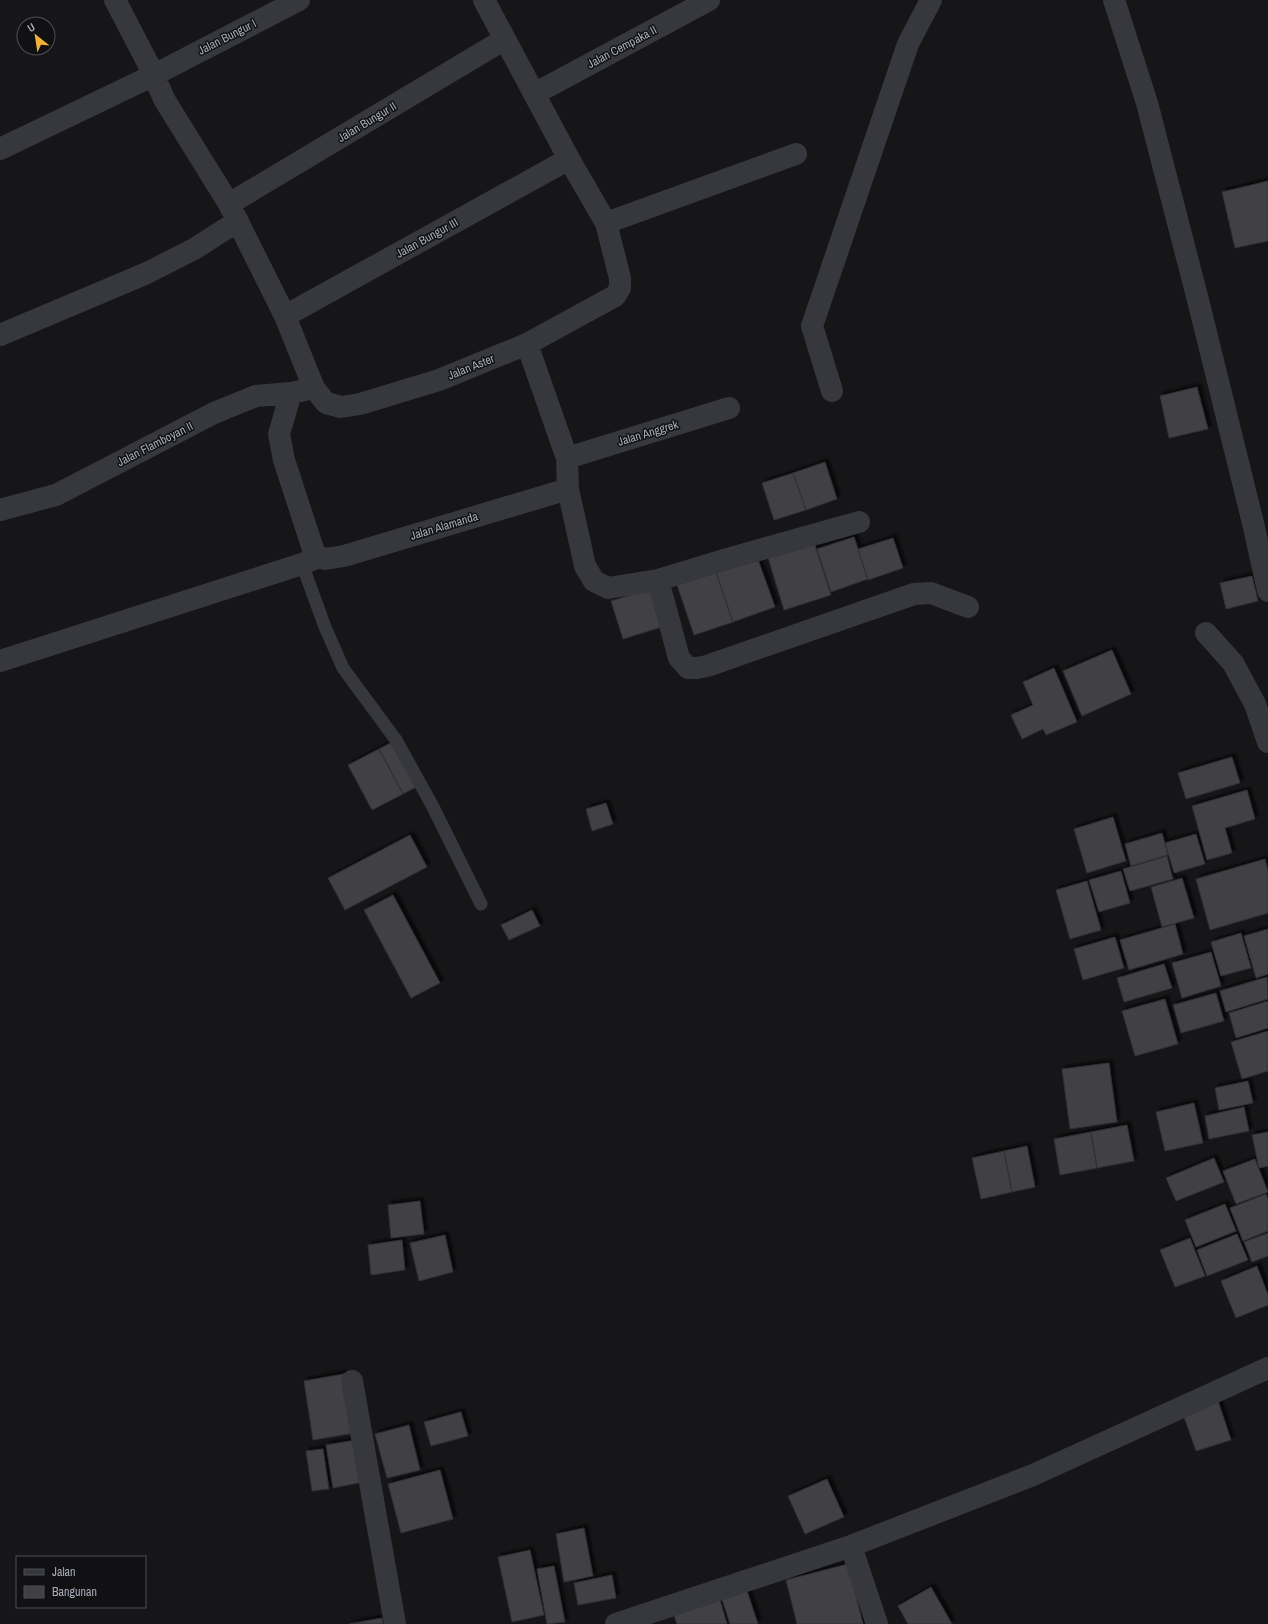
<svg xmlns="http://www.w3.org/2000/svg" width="1268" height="1624" font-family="'Archivo Narrow',sans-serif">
<defs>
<filter id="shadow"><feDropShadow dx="3.5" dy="-3.5" stdDeviation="1" flood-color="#0009"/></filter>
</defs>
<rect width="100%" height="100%" fill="#161618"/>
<path fill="#404145" stroke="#303034" filter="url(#shadow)" d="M1268,181V241L1235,248L1222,192Z
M1197,387L1208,429L1169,438L1160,396Z
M825,462L837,499L806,510L793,473Z
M793,473L806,510L774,520L762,483Z
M812,536L831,595L784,610L766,551Z
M854,537L868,579L831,592L817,549Z
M893,538L903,568L868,580L858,549Z
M757,557L775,607L733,622L716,572Z
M716,572L733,622L694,635L677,585Z
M1252,576L1258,601L1226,609L1220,583Z
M650,589L662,627L623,639L611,601Z
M1112,650L1131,694L1082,716L1063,671Z
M1054,668L1077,722L1046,735L1043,729L1022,739L1011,715L1033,705L1023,682Z
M394,741L418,786L403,794L379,749Z
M379,749L403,794L372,810L348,765Z
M1232,757L1240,783L1186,799L1178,773Z
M1247,790L1255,819L1225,828L1232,853L1207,860L1192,806Z
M606,803L613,824L592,831L586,809Z
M1113,817L1126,861L1087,873L1074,829Z
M1162,833L1168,855L1131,866L1125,844Z
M1196,834L1205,864L1174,873L1165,843Z
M410,835L427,867L345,910L328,878Z
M1167,856L1173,879L1130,891L1123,869Z
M1265,859L1268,871V913L1210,930L1196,879Z
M1121,871L1130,903L1099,912L1089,880Z
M1182,878L1194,918L1162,927L1151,887Z
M1087,881L1101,930L1070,939L1056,890Z
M393,895L440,983L411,998L364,910Z
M532,910L540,926L509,940L501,925Z
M1175,924L1183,954L1129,970L1120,940Z
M1268,929V974L1256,978L1244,936Z
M1241,933L1251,968L1221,976L1211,942Z
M1115,937L1124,968L1083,980L1074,949Z
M1211,952L1221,986L1182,998L1172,963Z
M1164,964L1172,988L1124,1002L1117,978Z
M1267,977L1268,999L1226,1012L1220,991Z
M1216,993L1224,1021L1181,1033L1173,1005Z
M1165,999L1178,1044L1135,1056L1122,1011Z
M1268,1001V1028L1236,1038L1229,1013Z
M1268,1031V1071L1242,1079L1231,1042Z
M1109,1063L1117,1122L1070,1129L1062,1069Z
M1248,1081L1253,1103L1219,1110L1215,1088Z
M1194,1103L1203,1143L1165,1151L1156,1112Z
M1244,1107L1249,1131L1209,1139L1205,1116Z
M1127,1125L1134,1161L1097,1168L1091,1132Z
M1091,1132L1097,1168L1060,1175L1054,1139Z
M1268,1132V1166L1259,1168L1252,1135Z
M1027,1146L1035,1187L1012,1192L1004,1151Z
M1004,1151L1012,1192L981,1199L972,1158Z
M1214,1158L1224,1182L1176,1201L1166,1178Z
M1255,1159L1268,1192L1236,1204L1223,1171Z
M1266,1194L1268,1200V1231L1243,1241L1230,1208Z
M420,1201L424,1234L391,1238L388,1205Z
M1225,1204L1236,1231L1196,1247L1185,1220Z
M1268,1233V1256L1252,1262L1244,1242Z
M1237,1234L1248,1260L1207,1276L1197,1250Z
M445,1235L453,1272L419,1281L410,1243Z
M1190,1238L1205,1276L1175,1287L1160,1250Z
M402,1240L405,1270L371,1275L368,1245Z
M1257,1266L1268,1295V1305L1236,1318L1221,1281Z
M344,1374L354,1433L313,1440L304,1381Z
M1218,1401L1231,1440L1196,1451L1183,1414Z
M461,1412L468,1436L431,1446L424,1422Z
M409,1425L420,1470L387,1478L375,1434Z
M356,1440L363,1482L333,1488L326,1445Z
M323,1449L329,1489L312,1491L306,1451Z
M440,1470L453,1519L401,1533L388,1484Z
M827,1479L844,1517L805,1534L788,1496Z
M584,1528L593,1576L564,1582L556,1534Z
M530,1550L544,1615L512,1622L498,1557Z
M848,1564L863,1624H797L786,1580Z
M554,1566L565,1622L547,1624L537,1569Z
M612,1575L616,1598L578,1605L574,1583Z
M931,1587L952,1624H908L898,1606Z
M747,1591L758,1624H730L722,1599Z
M720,1600L727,1624H677L674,1615Z
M382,1618L383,1624H349Z"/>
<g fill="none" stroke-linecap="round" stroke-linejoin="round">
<path stroke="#37383d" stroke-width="13" d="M302,564L325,627L343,668L396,740L432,805L481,904"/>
<path stroke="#37383d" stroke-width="22" d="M115,0L154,75L164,99L229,204L285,316L314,388L326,403L341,407L360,404L439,380L527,344L615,296L620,288V278L606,223L569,159L484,0
M1114,0L1147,103L1198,300L1253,523L1268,591
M534,94L709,0
M0,149L154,75L299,0
M229,204L505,39
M606,223L796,154
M285,316L569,159
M0,335L147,273L194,249L238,221
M527,344L567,458L568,489L585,566L594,581L608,588L658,580L727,559L859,522
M832,391L812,326L908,44L931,0
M567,458L729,408
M0,510L56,495L214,413L256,396L291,393L305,390
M319,557L325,559L344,556L568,489
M658,580L679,658L688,668H697L707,666L914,594L931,593L968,607
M1206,633L1233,663L1255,704L1268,742
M0,661L302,564L319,557L314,552L284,460L279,434L291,393
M352,1381L395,1624
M851,1546L877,1624
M616,1624L851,1546L1033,1475L1268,1368"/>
</g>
<g text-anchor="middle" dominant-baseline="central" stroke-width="3" stroke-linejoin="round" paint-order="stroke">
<g font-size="12" fill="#a8adb8" stroke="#111113">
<text transform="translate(227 37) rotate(-27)">Jalan Bungur I</text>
<text transform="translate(622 47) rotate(-28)">Jalan Cempaka II</text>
<text transform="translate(367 122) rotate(-31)">Jalan Bungur II</text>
<text transform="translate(427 238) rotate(-29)">Jalan Bungur III</text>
<text transform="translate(471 367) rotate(-22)">Jalan Aster</text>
<text transform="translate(648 433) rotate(-17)">Jalan Anggrek</text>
<text transform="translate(155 444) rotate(-27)">Jalan Flamboyan II</text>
<text transform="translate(444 526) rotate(-17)">Jalan Alamanda</text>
</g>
</g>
<rect x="16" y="1556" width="130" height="52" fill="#111113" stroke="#4d4f55"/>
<rect x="24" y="1569" width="20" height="6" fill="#37383d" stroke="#4d4f55"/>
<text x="52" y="1576" font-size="12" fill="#a8adb8">Jalan</text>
<rect x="24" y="1586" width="20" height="12" fill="#404145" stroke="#4d4f55"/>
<text x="52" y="1596" font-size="12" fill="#a8adb8">Bangunan</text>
<g transform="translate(36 36) rotate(330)"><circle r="19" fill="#111113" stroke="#4d4f55"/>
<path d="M0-3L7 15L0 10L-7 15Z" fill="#f2b134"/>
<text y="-6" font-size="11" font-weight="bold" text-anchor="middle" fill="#a8adb8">U</text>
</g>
</svg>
